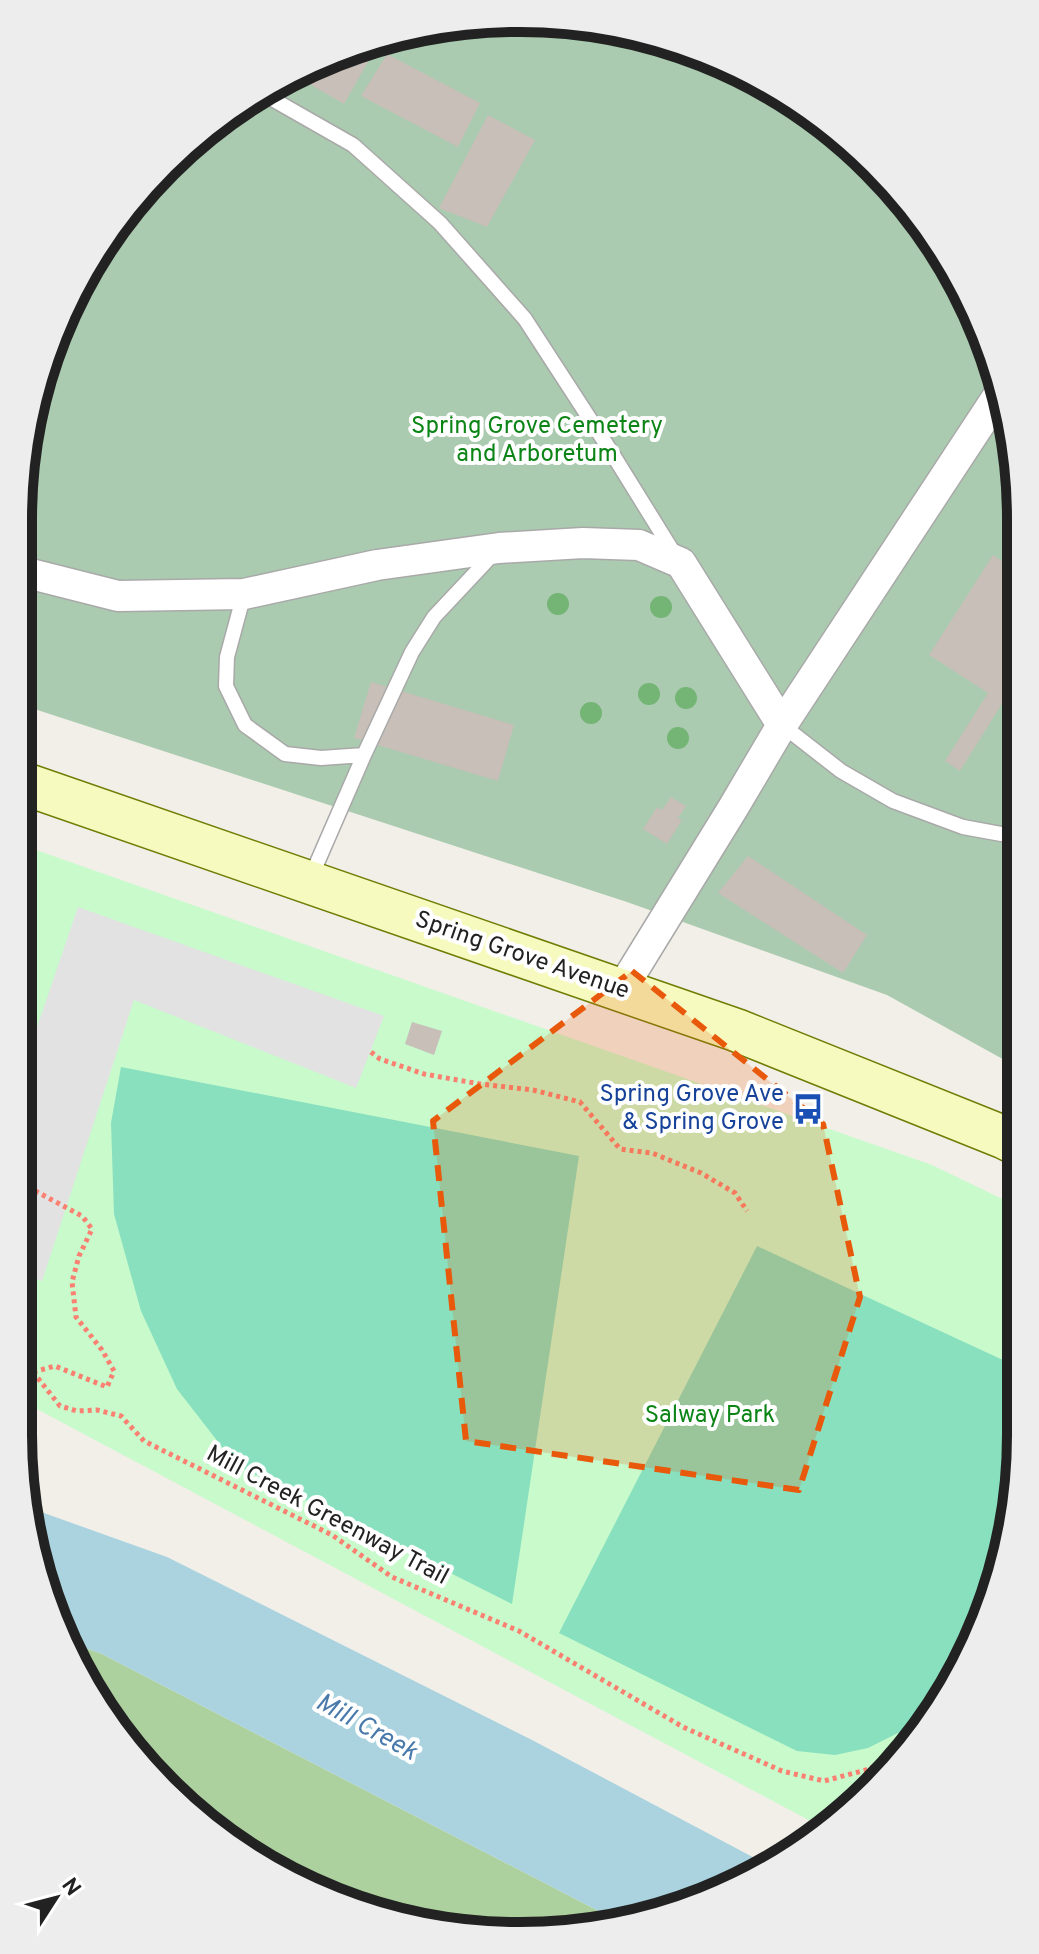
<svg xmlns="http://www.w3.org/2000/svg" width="1039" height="1954" font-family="Overpass,sans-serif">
<rect width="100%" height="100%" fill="#f2efe9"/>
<path fill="#add19e" d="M70,1643L100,1653L616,1920L553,1935L390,1919L241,1852L122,1740Z"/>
<path fill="#aacbaf" d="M585,22L770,85L874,165L937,241L994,358L1017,455L1019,1068L887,995L627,902L19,704V487L35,389L85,269L214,122L389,35Z"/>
<path fill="#c8facc" d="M19,844L932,1165L1019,1207L1020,1467L1004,1565L954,1685L858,1802L818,1825L18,1399Z"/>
<path fill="#88e0be" d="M121,1067L579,1156L512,1604L236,1465L177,1389L141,1311L114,1214L111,1123Z
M757,1246L1020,1368V1467L1004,1565L954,1685L926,1719L868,1748L835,1755L797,1751L559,1633Z"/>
<path fill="#e2e2e2" d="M78,907L384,1016L356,1088L134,1000L42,1281L18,1272V1083Z"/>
<path fill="#aad3df" d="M30,1508L167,1557L532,1740L766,1864L712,1898L616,1920L100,1653L70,1643L45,1596Z"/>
<path fill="#c7bfb8" d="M372,44L377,46L344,104L301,79Z
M387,54L480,103L458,147L361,96Z
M488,115L535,140L487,227L439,208Z
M993,555L1017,571L1018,711L1003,702L960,771L945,761L988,693L929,655Z
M371,682L514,725L498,781L354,738Z
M671,797L686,806L678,818L682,820L667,844L643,829L657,807L662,810Z
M748,856L867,935L843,973L718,893Z
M412,1022L442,1031L434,1055L405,1044Z"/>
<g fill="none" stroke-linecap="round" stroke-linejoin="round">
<defs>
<path id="lane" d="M267,96L353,145L440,223L525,319L610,450L675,555
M244,594L227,657L226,686L245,725L285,754L321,758L364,755
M782,725L841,771L893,801L963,827L1018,837
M310,879L364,755L412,652L434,617L495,552"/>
<path id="street" d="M19,570L23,572L118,596L244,594L377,565L499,548L583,543L639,545L681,563L782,725
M621,990L733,808L782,725L1002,390"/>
<path id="secondary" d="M19,782L736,1030L1003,1137L1019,1145"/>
</defs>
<use href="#lane" stroke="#a9a9a9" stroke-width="17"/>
<use href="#street" stroke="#a9a9a9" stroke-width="33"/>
<use href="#secondary" stroke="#707d05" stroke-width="45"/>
<path stroke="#fa8072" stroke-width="5" stroke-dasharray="4 4" stroke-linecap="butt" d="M371,1052L380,1059L424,1074L480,1084L533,1090L580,1102L620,1149L652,1153L701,1173L735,1193L747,1211
M28,1187L82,1216L92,1229L79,1256L72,1282L76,1317L102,1350L114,1371L107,1387L55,1366L33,1372
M18,1311V1295
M18,1366L33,1372L60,1406L77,1411L97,1410L121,1416L144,1441L332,1535L392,1577L519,1631L683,1727L782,1771L824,1781L866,1770L895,1757"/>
<use href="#lane" stroke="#fff" stroke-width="14"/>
<use href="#street" stroke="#fff" stroke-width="30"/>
<use href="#secondary" stroke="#f7fabf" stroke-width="42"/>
</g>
<g fill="#74b475">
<circle cx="558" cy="604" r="11"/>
<circle cx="661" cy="607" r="11"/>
<circle cx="649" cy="694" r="11"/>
<circle cx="686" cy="698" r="11"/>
<circle cx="591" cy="713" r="11"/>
<circle cx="678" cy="738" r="11"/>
</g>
<path fill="#e8590c" fill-opacity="0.2" stroke="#e8590c" stroke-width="6" stroke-dasharray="16 10" stroke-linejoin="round" d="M632,971L823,1124L860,1297L799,1490L466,1441L433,1121Z"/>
<defs>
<symbol id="bus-bare" viewBox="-9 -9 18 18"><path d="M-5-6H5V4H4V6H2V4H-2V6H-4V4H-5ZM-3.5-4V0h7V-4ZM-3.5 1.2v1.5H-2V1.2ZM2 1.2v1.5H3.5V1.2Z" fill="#1a4fb4" stroke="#fff" stroke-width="2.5" paint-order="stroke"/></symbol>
</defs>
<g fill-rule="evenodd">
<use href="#bus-bare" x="786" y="1087" width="44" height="44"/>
</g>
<g text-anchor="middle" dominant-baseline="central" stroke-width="8" stroke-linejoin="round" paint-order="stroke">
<g font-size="24" fill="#0c8416" stroke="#fff">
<text x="537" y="427">Spring Grove Cemetery<tspan x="537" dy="28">and Arboretum</tspan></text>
<text x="710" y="1416">Salway Park</text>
</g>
<g font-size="24" fill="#222" stroke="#fff">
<text transform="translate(522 956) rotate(19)">Spring Grove Avenue</text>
<text transform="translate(327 1516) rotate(28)">Mill Creek Greenway Trail</text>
</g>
<g font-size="24" fill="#164399" stroke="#fff" text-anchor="end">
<text x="784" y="1095">Spring Grove Ave<tspan x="784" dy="28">&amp; Spring Grove</tspan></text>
</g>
<g font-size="26" font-style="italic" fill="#4a7aab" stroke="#fff">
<text transform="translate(366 1728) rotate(29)">Mill Creek</text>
</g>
</g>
<path d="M0 0H1039V1954H0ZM519 32H520A487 487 0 0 1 1007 519V1435A487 487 0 0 1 520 1922H519A487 487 0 0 1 32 1435V519A487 487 0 0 1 519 32Z" fill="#ededed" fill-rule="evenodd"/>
<path fill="none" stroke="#222" stroke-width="10" d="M519 32H520A487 487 0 0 1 1007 519V1435A487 487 0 0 1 520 1922H519A487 487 0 0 1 32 1435V519A487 487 0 0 1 519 32Z"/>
<g transform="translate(56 1898) rotate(54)" stroke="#ffffff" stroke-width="6" paint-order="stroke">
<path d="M0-6L14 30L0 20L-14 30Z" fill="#222222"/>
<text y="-12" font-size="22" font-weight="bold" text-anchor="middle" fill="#222222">N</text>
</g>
</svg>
